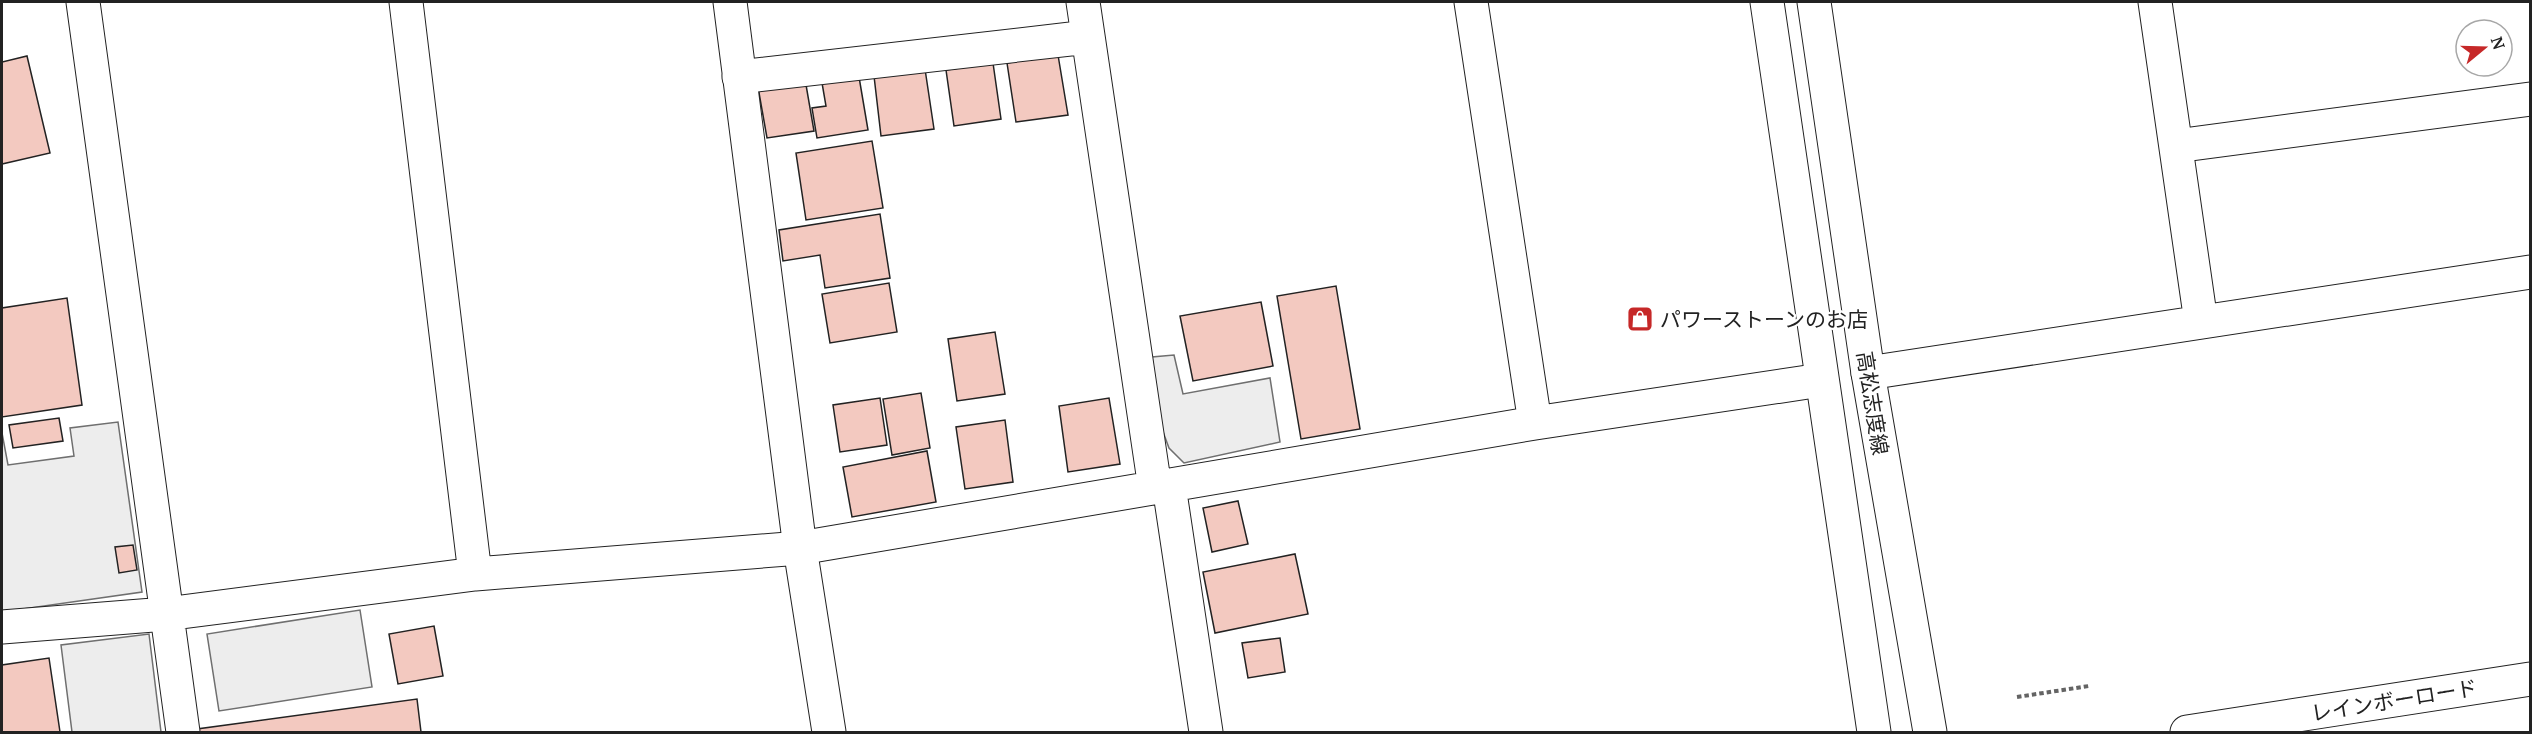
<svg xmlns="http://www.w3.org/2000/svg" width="2532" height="734" font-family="'PT Serif','Noto Sans JP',serif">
<rect width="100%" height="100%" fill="#fff"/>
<path fill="#ededed" stroke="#6f6f6f" stroke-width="1.5" d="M1174,355L1183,394L1270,378L1280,442L1184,463L1169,448L1162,429L1152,357Z
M118,422L142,592L2,612V433L8,465L74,456L70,428Z
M360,610L372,687L219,711L207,634Z
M149,634L161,732H72L61,645Z"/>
<path fill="#f3c9c0" stroke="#222" stroke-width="1.5" d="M1058,55L1068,115L1016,122L1007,63Z
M27,56L50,153L2,164V62Z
M993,63L1001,119L954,126L946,70Z
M925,69L934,129L881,136L874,76Z
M858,71L868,130L817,138L812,108L826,106L821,77Z
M805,79L814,131L767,138L758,87Z
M872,141L883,208L806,220L796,153Z
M880,214L890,278L825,288L820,255L783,261L779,230Z
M889,283L897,332L830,343L822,294Z
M1336,286L1360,429L1301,439L1277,296Z
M67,298L82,405L2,417V308Z
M1261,302L1273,366L1193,381L1180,316Z
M995,332L1005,394L957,401L948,339Z
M921,393L930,448L892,455L883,399Z
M880,398L887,445L840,452L833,405Z
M1109,398L1120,464L1068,472L1059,406Z
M59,418L63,441L13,448L9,425Z
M1005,420L1013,482L965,489L956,427Z
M927,451L936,502L852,517L843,467Z
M1238,501L1248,544L1212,552L1203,508Z
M133,545L137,570L119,573L115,547Z
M1295,554L1308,614L1215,633L1203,572Z
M434,626L443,676L398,684L389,634Z
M1280,638L1285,672L1248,678L1242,643Z
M49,658L60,732H2V665Z
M417,699L421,732H197V729Z"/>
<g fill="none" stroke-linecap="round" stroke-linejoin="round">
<defs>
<path id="street" d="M83,2L183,732
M406,2L475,574
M1083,2L1155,488
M1471,2L1535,423
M2155,2L2201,322
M739,77L1088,37
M2176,146L2530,99
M1868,373L2530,272
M1169,486L1206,732
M2,627L166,614L475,574L800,548L1535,423L1821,380"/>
<path id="secondary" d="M730,2L800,548L829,732
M1767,2L1874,732
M1814,2L1868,373L1930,732
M2187,732L2530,679"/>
</defs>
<use href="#street" stroke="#222" stroke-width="35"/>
<use href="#secondary" stroke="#222" stroke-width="35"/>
<path stroke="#646464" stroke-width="4" stroke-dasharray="4.5 3" stroke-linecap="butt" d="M2017,697L2089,686"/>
<use href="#street" stroke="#fff" stroke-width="33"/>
<use href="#secondary" stroke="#fff" stroke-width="33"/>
</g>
<defs>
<symbol id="shop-square" viewBox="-11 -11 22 22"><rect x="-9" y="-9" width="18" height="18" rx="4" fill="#c62828" stroke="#fff"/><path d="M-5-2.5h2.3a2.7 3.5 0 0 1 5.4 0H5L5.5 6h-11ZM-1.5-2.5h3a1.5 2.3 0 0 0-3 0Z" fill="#fff"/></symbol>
</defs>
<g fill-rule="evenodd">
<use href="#shop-square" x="1625" y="304" width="30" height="30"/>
</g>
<g text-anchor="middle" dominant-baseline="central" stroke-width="4.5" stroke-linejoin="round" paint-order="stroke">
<g font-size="21" fill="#222" stroke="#fff" text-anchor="start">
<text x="1660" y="319">パワーストーンのお店</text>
</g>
<g font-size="21" fill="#222" stroke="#fff">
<text transform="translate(1873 403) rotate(81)">高松志度線</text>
<text transform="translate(2394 700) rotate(-9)">レインボーロード</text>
</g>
</g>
<rect width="2532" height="734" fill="none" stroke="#222222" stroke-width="6"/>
<g transform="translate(2484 48) rotate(71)"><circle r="28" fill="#ffffff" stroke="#a7a7a7" stroke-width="1.5"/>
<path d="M0-4.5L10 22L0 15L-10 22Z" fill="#c62828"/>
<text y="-9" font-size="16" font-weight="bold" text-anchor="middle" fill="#222222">N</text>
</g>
</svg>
